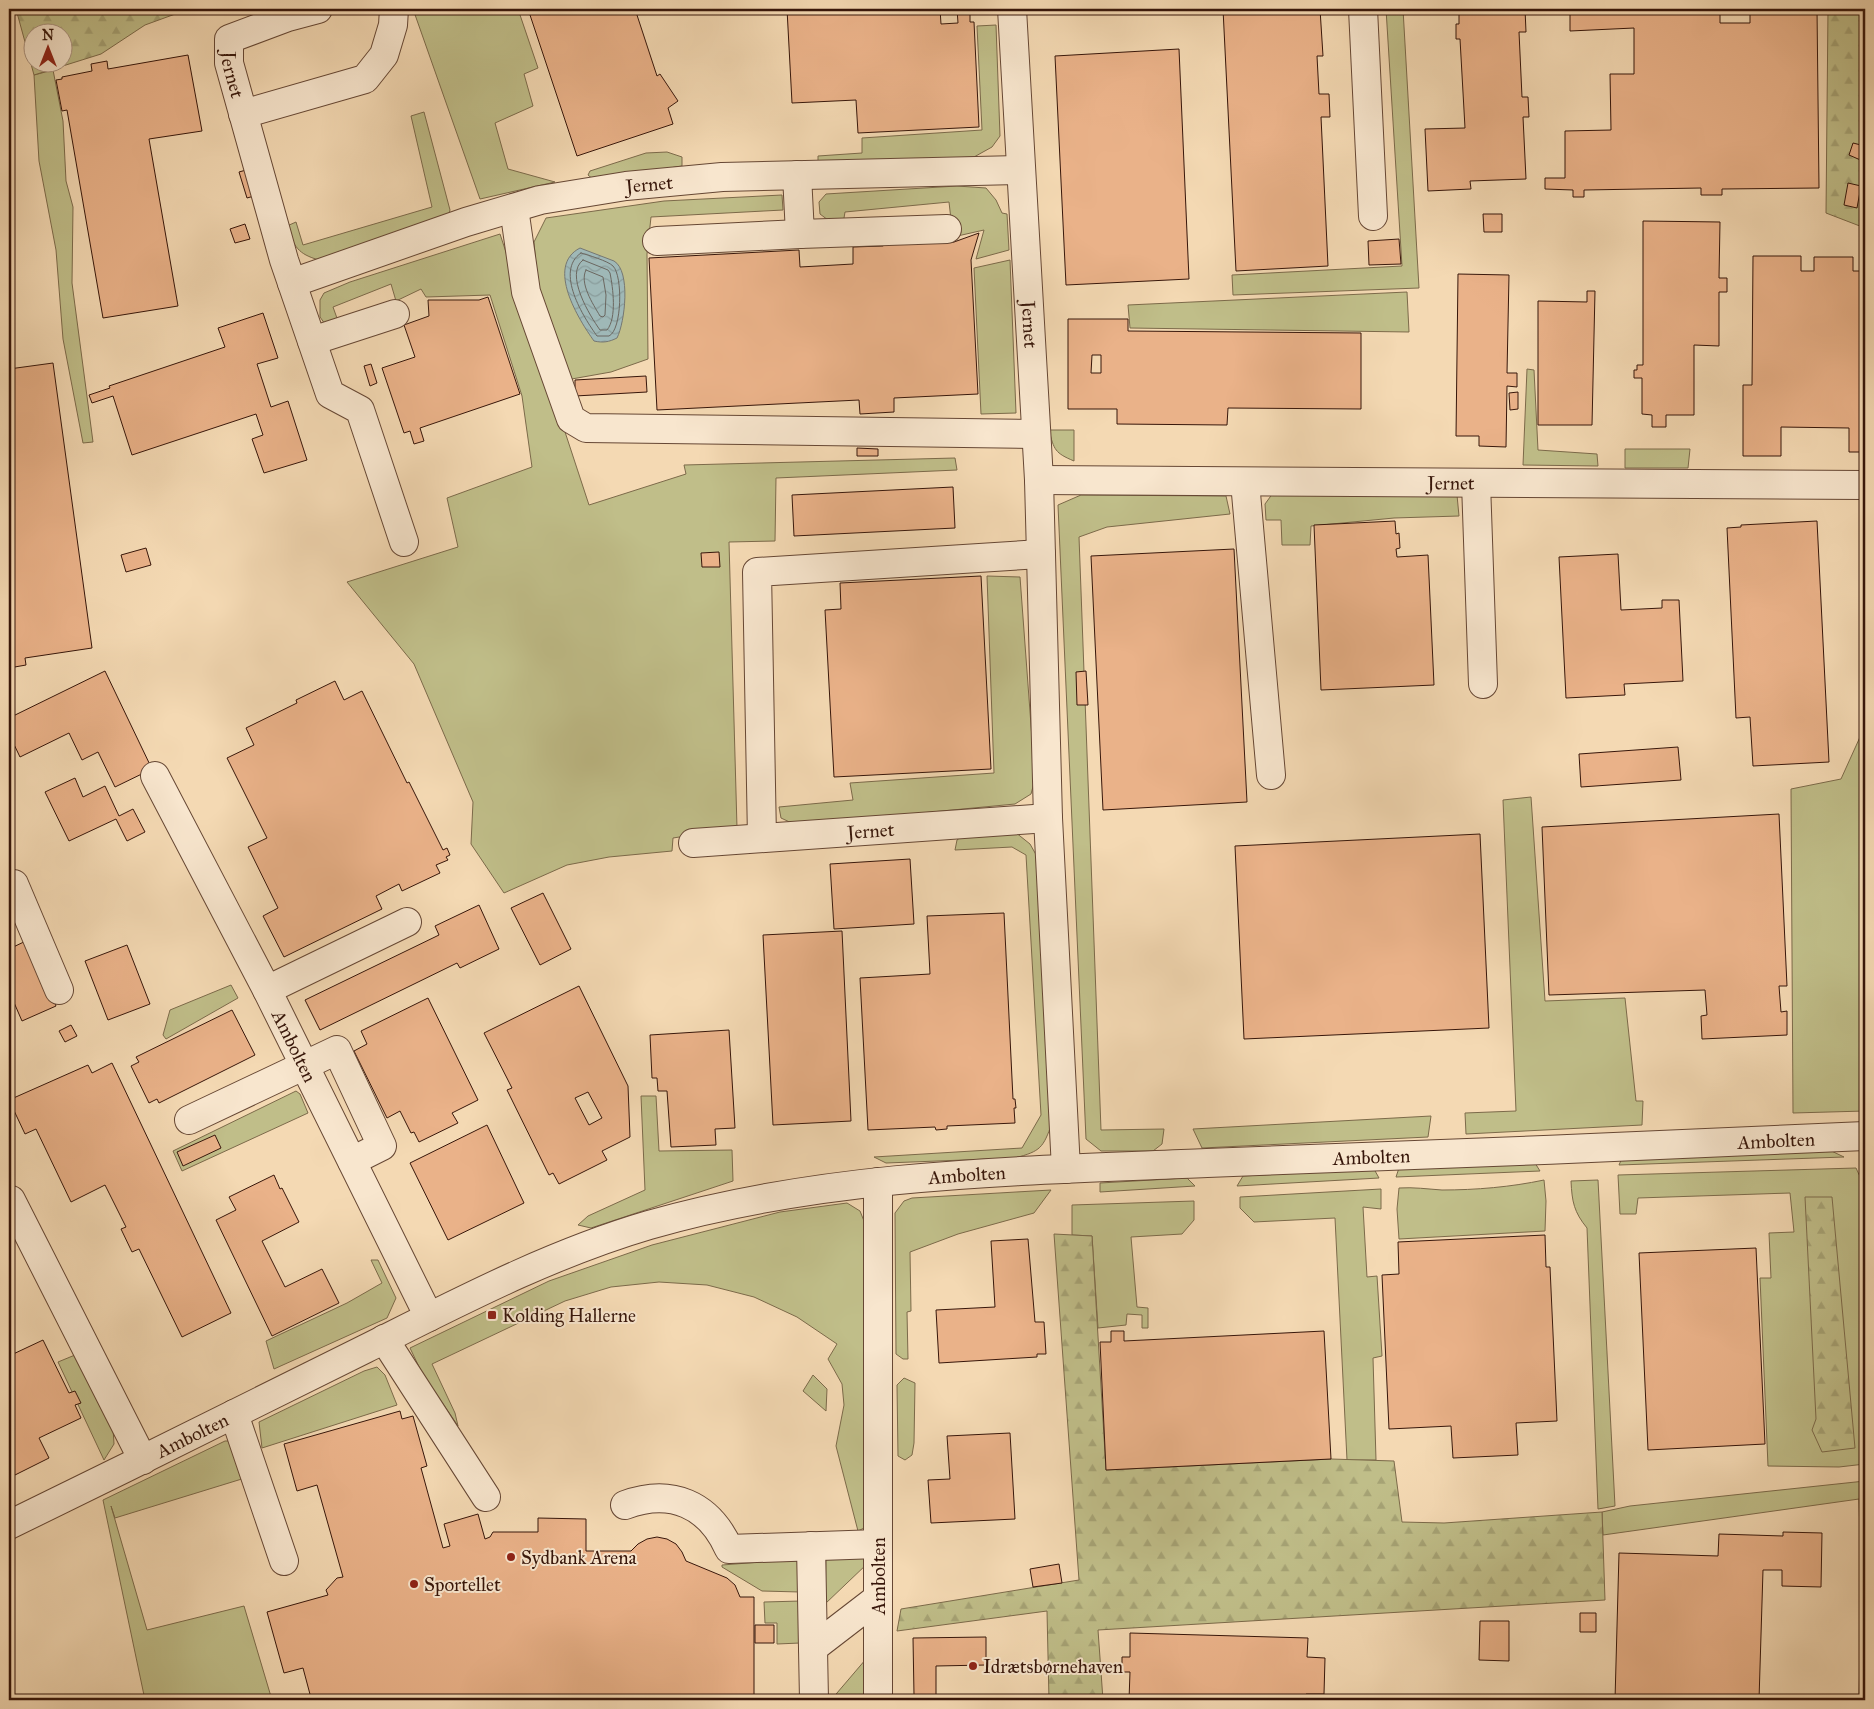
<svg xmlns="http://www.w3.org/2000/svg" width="1874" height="1709" font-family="'IM FELL Great Primer',serif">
<defs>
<pattern id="forest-firs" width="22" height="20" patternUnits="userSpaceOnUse" patternTransform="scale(1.25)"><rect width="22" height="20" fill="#c0be89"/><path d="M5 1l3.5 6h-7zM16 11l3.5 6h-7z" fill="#a6a375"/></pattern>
<pattern id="water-waves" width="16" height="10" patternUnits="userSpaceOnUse" patternTransform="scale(1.25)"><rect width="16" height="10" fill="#9fb8b7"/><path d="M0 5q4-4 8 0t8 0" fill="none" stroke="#8a9d9c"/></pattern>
</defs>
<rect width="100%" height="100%" fill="#f4d9b3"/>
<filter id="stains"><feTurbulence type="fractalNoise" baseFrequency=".004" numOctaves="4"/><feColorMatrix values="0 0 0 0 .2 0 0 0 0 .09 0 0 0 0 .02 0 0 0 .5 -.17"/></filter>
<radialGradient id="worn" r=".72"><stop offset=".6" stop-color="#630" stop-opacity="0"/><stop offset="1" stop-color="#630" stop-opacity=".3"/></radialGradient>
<path fill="#c0be89" stroke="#7c6a4a" d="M413,9H518L538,68L524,74L533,106L495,123L508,169L555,182L480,199Z
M1386,9H1403L1419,288L1233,295L1232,275L1402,266Z
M996,25L1000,136L992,147L974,157L818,164V156L862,153V138L982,130L977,26Z
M53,70L63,121L66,181L73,207L72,283L93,442L83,443L63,339L56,250L39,161L34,75Z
M424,112L450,210L448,218L319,260C298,254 294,247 287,226L296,222L303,245L432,207L411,116Z
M667,152L682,157V166L594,180L588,175L590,171L646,153Z
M957,186L986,188L996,200L1002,213L1007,214L1009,250L976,259L984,230L953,237L949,202L845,212L844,218L841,222L832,223L820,214L819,202L826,194Z
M782,195L783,210L651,217L647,254L648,359L611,372L566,380L539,300L534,242L546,218L664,201Z
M500,234L589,505L686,474L684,465L955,458L957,470L776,478L775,541L729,542L737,828L673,838L672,851L609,857L567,865L504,893L471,844L473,802L414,664L347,582L458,547L447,498L532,467L522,396L490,295L426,297L421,289L396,301L391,284L333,307L338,321L325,324L320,317V300L324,293L350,282Z
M1010,260L1016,413L981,414L974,268Z
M1407,292L1409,332L1130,328L1128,305Z
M1527,369L1534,370L1538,450L1597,454L1598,466L1523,465Z
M1049,430H1074V461C1055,453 1054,450 1049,430Z
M1625,449H1690L1688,468H1625Z
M1273,493L1457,495L1459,516L1394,518L1311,526L1310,545H1282L1281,520H1266L1265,504Z
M1081,495L1226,496L1230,514L1107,527L1079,537L1101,1130L1164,1129L1162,1144L1153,1151H1101L1086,1139L1058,505Z
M987,576L1020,577L1035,779L1031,794L1015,804L796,825L781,818L779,807L853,800L850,783L994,773Z
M1865,726V1111L1793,1113L1791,789L1841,779Z
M1531,797L1545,1001L1625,998L1636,1101H1643L1642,1125L1466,1134L1465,1113L1516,1111L1503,800Z
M1015,832L1030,844L1039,860L1052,1123C1043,1148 1041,1151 1015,1158L886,1163L874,1157L1022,1148L1041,1115L1026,855L1012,847L955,850L957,840L962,836Z
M231,985L238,998L166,1039L163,1035L170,1010Z
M296,1091L300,1094L308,1113L182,1171L173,1151Z
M641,1096H656L659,1151L732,1150L733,1181L591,1228L578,1225L588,1216L645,1190Z
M1431,1116L1428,1137L1202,1148L1193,1129Z
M1823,1147L1844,1157L1619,1165L1622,1158Z
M1535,1163L1540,1171L1396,1177L1399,1168Z
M1856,1168L1862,1181L1865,1220V1464L1839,1467L1768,1466L1760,1278H1771L1769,1233L1794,1232L1790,1193L1638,1198L1636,1214H1620L1618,1175Z
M1374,1169L1379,1178L1237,1186L1243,1176Z
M1187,1178L1195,1186L1100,1192V1183Z
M1544,1180L1546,1201L1545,1231L1399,1239L1397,1209L1399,1188C1414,1187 1427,1189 1442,1190C1476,1190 1511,1187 1544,1180Z
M1598,1180L1615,1506L1598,1509L1587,1228C1574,1212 1572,1202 1571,1181Z
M1381,1189V1209L1363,1207L1367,1277L1377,1276L1382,1356L1373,1358L1376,1460H1347L1335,1218L1254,1222L1240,1208V1197Z
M1051,1190L1034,1213L958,1234L910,1252L911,1311L907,1312L908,1359H903L896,1354L895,1213L904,1201L912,1198Z
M1194,1201V1220L1182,1234L1131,1237L1137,1307L1148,1308V1328H1142V1315L1127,1314L1126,1325L1098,1328L1092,1236L1072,1235V1205Z
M847,1203L860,1211L866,1226V1527L858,1531L836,1446L844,1405L842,1384L828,1359L837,1344L797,1317L754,1297L707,1285L659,1282L611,1287L565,1301L432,1364L455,1413L458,1426L422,1373L410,1348L549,1281L652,1245L780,1212Z
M371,1260H378L396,1298L387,1318L274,1369L266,1341L347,1303L382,1283Z
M75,1355L113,1428L114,1444L104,1460L58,1362Z
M377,1367L385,1375L397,1405L262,1448L259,1422L364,1371Z
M813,1375L827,1389L826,1411L803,1391Z
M904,1378L915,1383L914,1443L912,1455L905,1460L898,1456L897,1385Z
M225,1441H232L245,1478L115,1518L111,1506L147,1630L244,1606L272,1700H145L103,1500Z
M1865,1481V1615H1862L1859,1499L1603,1535L1602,1512L1630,1506Z
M826,1557L868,1558V1563L825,1604Z
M800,1559V1592L762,1591L722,1567V1565Z
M801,1601L800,1643L777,1644V1623H765L764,1602Z
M1865,1651V1700H1859L1860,1652Z
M866,1659L867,1700H831Z"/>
<path fill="url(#forest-firs)" stroke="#7c6a4a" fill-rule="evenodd" d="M16,9H189L145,25L101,54L34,75ZM32,32H62V62H32Z
M1828,9H1865V228L1826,213Z
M1805,1197H1832L1855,1448L1822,1452L1812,1430L1816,1419Z
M1054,1234L1092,1236L1106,1470L1331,1459L1394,1461L1402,1522L1444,1523L1602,1512L1605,1600L1098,1630L1103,1700H1049L1047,1611L897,1631L901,1609L1079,1580Z"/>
<path fill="url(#water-waves)" stroke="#757772" d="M580,248L614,261C631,271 625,322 617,338C609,342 603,343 594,341C579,320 545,266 580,248Z"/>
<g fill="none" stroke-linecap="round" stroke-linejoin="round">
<path stroke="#6b6760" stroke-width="1" d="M581,253C588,255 608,261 613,266C623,276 622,330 609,336H597C584,318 554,271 581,253Z
M583,260L608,270L610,273C613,288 617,318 607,330H600C590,316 564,274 583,260Z
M586,270L603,277L606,295L605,315L603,317L600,316C593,304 579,283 586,270Z"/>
</g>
<path fill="#eab289" stroke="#37160a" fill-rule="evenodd" d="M9,9H11L14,22L9,23Z
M528,9H635L657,76L660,74L678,101L668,108L673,124L577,156Z
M787,9H940L941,24L958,23L957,9H970V22H974L979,127L858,133L856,100L792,103Z
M1223,9H1320L1323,56H1317L1319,94H1329L1330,117H1321L1328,266L1236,271Z
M1459,9H1525L1526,32H1519L1522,97H1528L1529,117H1523L1526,179L1470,181L1471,189L1428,191L1425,129L1465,128L1460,39H1456V24H1459Z
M1570,9H1720V23H1750V9H1817L1819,188L1722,189V195H1701V188L1584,190V197H1573V190L1545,189V178H1565V131L1611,130L1610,74H1634V28L1570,31Z
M1179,49L1189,279L1066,285L1055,56Z
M188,55L202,131L149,139L178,306L103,318L67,110L62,111L56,80L62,79V77L92,71L91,64L107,61L108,69Z
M1853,143L1865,146V162L1849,155Z
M246,170L254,196L247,198L239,172Z
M1848,183L1861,186L1857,208L1844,205Z
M1483,214H1502V232H1484Z
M1643,221L1720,222L1719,278H1727V292H1719V346L1694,345V415H1666V427H1652V415L1642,414V378H1634V370H1637V365H1643Z
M245,224L250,239L235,243L230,229Z
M979,233L971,260L978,394L894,398V412L860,414L859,400L657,410L649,258L799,250L800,267L853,264V247L883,246L888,242H909L913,244L954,242Z
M1399,239L1401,264L1369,265L1368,241Z
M1753,256H1801V271H1814V257H1853V271H1865V452H1849V428L1781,427V456H1743V385H1752Z
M1458,274L1509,275L1507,373H1517V387L1507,386L1506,447L1479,446V436H1456Z
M1587,291H1595L1592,425H1538V301L1587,302Z
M488,297L520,394L420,428L424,441L414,444L410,431L404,433L382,368L415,357L404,325L429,316L428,300H479Z
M263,313L278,358L257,364L271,407L288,401L307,460L264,473L252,439L263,435L256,414L132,455L113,396L92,403L89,395L110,388L109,386L225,347L218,328Z
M1068,319H1128V331L1361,333V409L1228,408L1227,425L1117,424V409H1068ZM1092,355H1101V373H1091Z
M53,363L92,648L25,658L26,665L9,668V369Z
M371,364L377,383L370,386L364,366Z
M646,376L647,392L575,396V380Z
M1518,392V409L1510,410L1509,393Z
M857,448L878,449V456H857Z
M953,487L955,528L794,536L792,495Z
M1395,521L1396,534L1399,533L1400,548L1396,549L1397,557L1428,555L1434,685L1321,690L1314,525Z
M1817,521L1829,762L1753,766L1750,717L1736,718L1727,528L1741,527V525Z
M146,548L151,565L126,572L121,555Z
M1234,549L1247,802L1103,810L1091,556Z
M719,552L720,567H702L701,553Z
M1618,554L1621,610L1662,608V600H1679L1683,681L1624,684L1625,695L1566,698L1559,557Z
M981,576L991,769L834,777L825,610L841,609L840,583Z
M105,671L152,769L115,787L98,752L82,760L69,733L20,757L9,734V718Z
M1086,671L1088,705H1077L1076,672Z
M335,681L344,700L362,691L407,783L409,782L443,850L447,848L450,855L446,857L448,860L436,865L440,873L402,891L399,884L376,896L382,909L284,957L263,916L278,908L248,847L267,838L227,758L254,745L246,728L297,703L296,700Z
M1678,747L1681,780L1581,787L1579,754Z
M75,778L83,797L105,786L119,816L133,809L145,832L127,841L116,819L69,841L45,792Z
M1779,814L1787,986H1779L1781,1012L1787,1011V1035L1702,1039L1701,1016L1707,1015L1705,990L1549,995L1542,827Z
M1480,834L1489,1028L1244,1039L1235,846Z
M9,837L14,849L9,851Z
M910,859L914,924L834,929L830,864Z
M543,893L571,949L540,965L511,908Z
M479,905L499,949L460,968L457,963L320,1030L305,1000L439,935L435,926Z
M1004,913L1013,1099H1015L1016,1108H1014L1015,1123L947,1126V1129L936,1130L935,1127L868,1130L860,978L930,974L927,916Z
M842,931L851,1121L773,1125L763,935Z
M28,940L56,1006L22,1021L9,991V949Z
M127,945L150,1004L108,1020L85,961Z
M579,986L628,1086L630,1137L602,1151L607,1160L559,1184L553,1173L549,1175L507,1090L512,1088L484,1033ZM588,1092L602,1118L589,1125L575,1098Z
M428,998L478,1100L452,1113L458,1123L419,1142L414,1132L411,1133L400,1111L387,1118L354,1051L367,1044L361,1031Z
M232,1010L255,1055L159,1103L157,1099L149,1103L131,1066L139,1062L136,1057Z
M71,1025L77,1036L65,1042L59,1031Z
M729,1030L735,1128L715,1129L716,1145L671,1147L667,1091H658L657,1078H652L650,1035Z
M112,1063L231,1313L182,1337L139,1249L132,1252L121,1229L126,1227L105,1185L71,1202L36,1129L25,1134L9,1100L88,1065L92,1073Z
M487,1125L524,1203L448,1240L410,1163Z
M215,1135L221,1148L183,1166L177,1152Z
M274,1175L280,1189L282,1188L299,1222L262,1241L285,1287L322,1269L339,1303L272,1336L216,1220L236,1210L229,1197Z
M1545,1235L1546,1267H1550L1557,1421L1516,1423L1518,1455L1453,1458L1451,1426L1389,1429L1382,1275L1399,1274L1398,1242Z
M1028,1239L1035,1322H1044L1046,1354H1037V1357L939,1363L936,1310L995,1307L991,1241Z
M1756,1248L1765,1444L1648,1450L1639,1253Z
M1111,1331H1124V1341L1324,1331L1331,1459L1106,1470L1100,1342H1111Z
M43,1340L69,1393L75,1391L81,1403L75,1405L81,1418L39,1438L49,1458L9,1478V1356Z
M400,1411L402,1419L413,1416L427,1466L421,1468L443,1548L450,1546L444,1524L478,1514L485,1539L490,1537L493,1532H538V1518L586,1519V1551H631L638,1544L647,1539L657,1537L667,1539L676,1544L682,1552L686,1561L727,1578L735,1585L740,1597H754V1700H321L320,1696L311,1698L303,1668L284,1673L267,1612L328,1595L326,1590L337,1578L343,1577L317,1485L297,1491L284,1444Z
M1010,1433L1015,1519L931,1523L928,1480L950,1479L947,1436Z
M1783,1532L1822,1533L1821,1587L1782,1586V1570H1763L1759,1700H1615L1619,1553L1718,1556L1719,1534L1783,1536Z
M1059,1564L1062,1583L1033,1587L1030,1569Z
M1580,1613H1596V1632H1580Z
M1480,1621H1509V1661L1479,1660Z
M755,1625H774V1643H755Z
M1130,1633L1308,1638L1307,1657L1325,1658L1324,1694H1306V1700H1129L1130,1672H1122V1657H1130Z
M986,1637V1665L936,1666V1695H914L913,1638Z"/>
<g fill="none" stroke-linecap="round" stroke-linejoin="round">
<defs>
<g id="minor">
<path id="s1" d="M318,9L288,17L229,39V63L284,260L330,394L360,410L404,542"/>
<path id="s2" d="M1012,9L1039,480L1048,818L1066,1169"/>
<path d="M1363,9L1373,216"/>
<path d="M243,114L365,79L384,55L393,25L394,9"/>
<path d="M797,175L800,234L947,229"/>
<path d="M514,208L526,292L571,419L586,428L1036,434"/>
<path d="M657,241L800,234"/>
<path id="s3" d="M292,283L466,222L540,200L626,186L722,177L1021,170"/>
<path d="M312,341L395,314"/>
<path id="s4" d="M1039,480L1865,485"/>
<path d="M1245,482L1271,775"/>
<path d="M1476,483L1483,684"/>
<path id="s5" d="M155,776L267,990L429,1317"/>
<path d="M762,838L757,572L1041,554"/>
<path id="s6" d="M693,843L1048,818"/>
<path d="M9,887L14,884L59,990"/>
<path d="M267,990L407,922"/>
<path d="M189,1120L337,1050L382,1146L352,1161"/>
<path d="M878,1182V1700"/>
<path d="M11,1200L143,1460"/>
<path d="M384,1339L486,1497"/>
<path d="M234,1414L284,1561"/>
<path d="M625,1505C671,1488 709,1504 729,1549L878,1544"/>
<path id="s7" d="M9,1525C128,1467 247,1408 365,1349C457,1303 550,1254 649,1225C830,1173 1020,1171 1207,1163C1426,1154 1646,1147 1865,1136"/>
<path d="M811,1546L814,1700"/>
<path d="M813,1648L878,1598"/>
</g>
</defs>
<use href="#minor" stroke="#664734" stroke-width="30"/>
<use href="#minor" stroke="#f8e6ce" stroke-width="28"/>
</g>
<g fill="#8f2418" stroke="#f8e6ce" stroke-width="2">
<rect x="487" y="1310" width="10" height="10" rx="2.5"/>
<circle cx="511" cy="1557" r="5"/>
<circle cx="414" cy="1584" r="5"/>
<circle cx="973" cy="1666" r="5"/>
</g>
<g text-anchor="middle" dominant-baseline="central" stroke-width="4" stroke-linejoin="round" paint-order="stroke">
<g font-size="19" fill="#37160a" stroke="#f8e6ce">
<text stroke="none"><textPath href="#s1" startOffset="130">Jernet</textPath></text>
<text stroke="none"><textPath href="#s3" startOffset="372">Jernet</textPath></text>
<text stroke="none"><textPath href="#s2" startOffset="316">Jernet</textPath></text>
<text stroke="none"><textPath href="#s4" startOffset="412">Jernet</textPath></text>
<text stroke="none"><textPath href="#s6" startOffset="178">Jernet</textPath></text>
<text stroke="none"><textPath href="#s5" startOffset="304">Ambolten</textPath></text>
<text stroke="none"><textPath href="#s7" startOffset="1840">Ambolten</textPath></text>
<text stroke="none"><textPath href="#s7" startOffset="1435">Ambolten</textPath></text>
<text stroke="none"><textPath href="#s7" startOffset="1030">Ambolten</textPath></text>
<text stroke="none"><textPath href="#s7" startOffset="204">Ambolten</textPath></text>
<text transform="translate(878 1576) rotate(-90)">Ambolten</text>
</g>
<g font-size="19" fill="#37160a" stroke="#f8e6ce" text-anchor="start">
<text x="502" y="1315">Kolding Hallerne</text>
<text x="521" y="1557">Sydbank Arena</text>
<text x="424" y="1584">Sportellet</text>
<text x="983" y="1666">Idrætsbørnehaven</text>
</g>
</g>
<rect width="1874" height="1709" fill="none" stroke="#f4d9b3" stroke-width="30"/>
<rect x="10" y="10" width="1854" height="1689" fill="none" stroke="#37160a" stroke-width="2.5"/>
<rect x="15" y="15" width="1844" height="1679" fill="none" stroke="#37160a"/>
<g transform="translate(48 48)"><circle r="24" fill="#f8e6ce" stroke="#ab9380"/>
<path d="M0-4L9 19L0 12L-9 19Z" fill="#8f2418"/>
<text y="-8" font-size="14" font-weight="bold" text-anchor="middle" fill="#37160a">N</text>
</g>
<rect width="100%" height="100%" filter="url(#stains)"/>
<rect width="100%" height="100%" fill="url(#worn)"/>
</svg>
